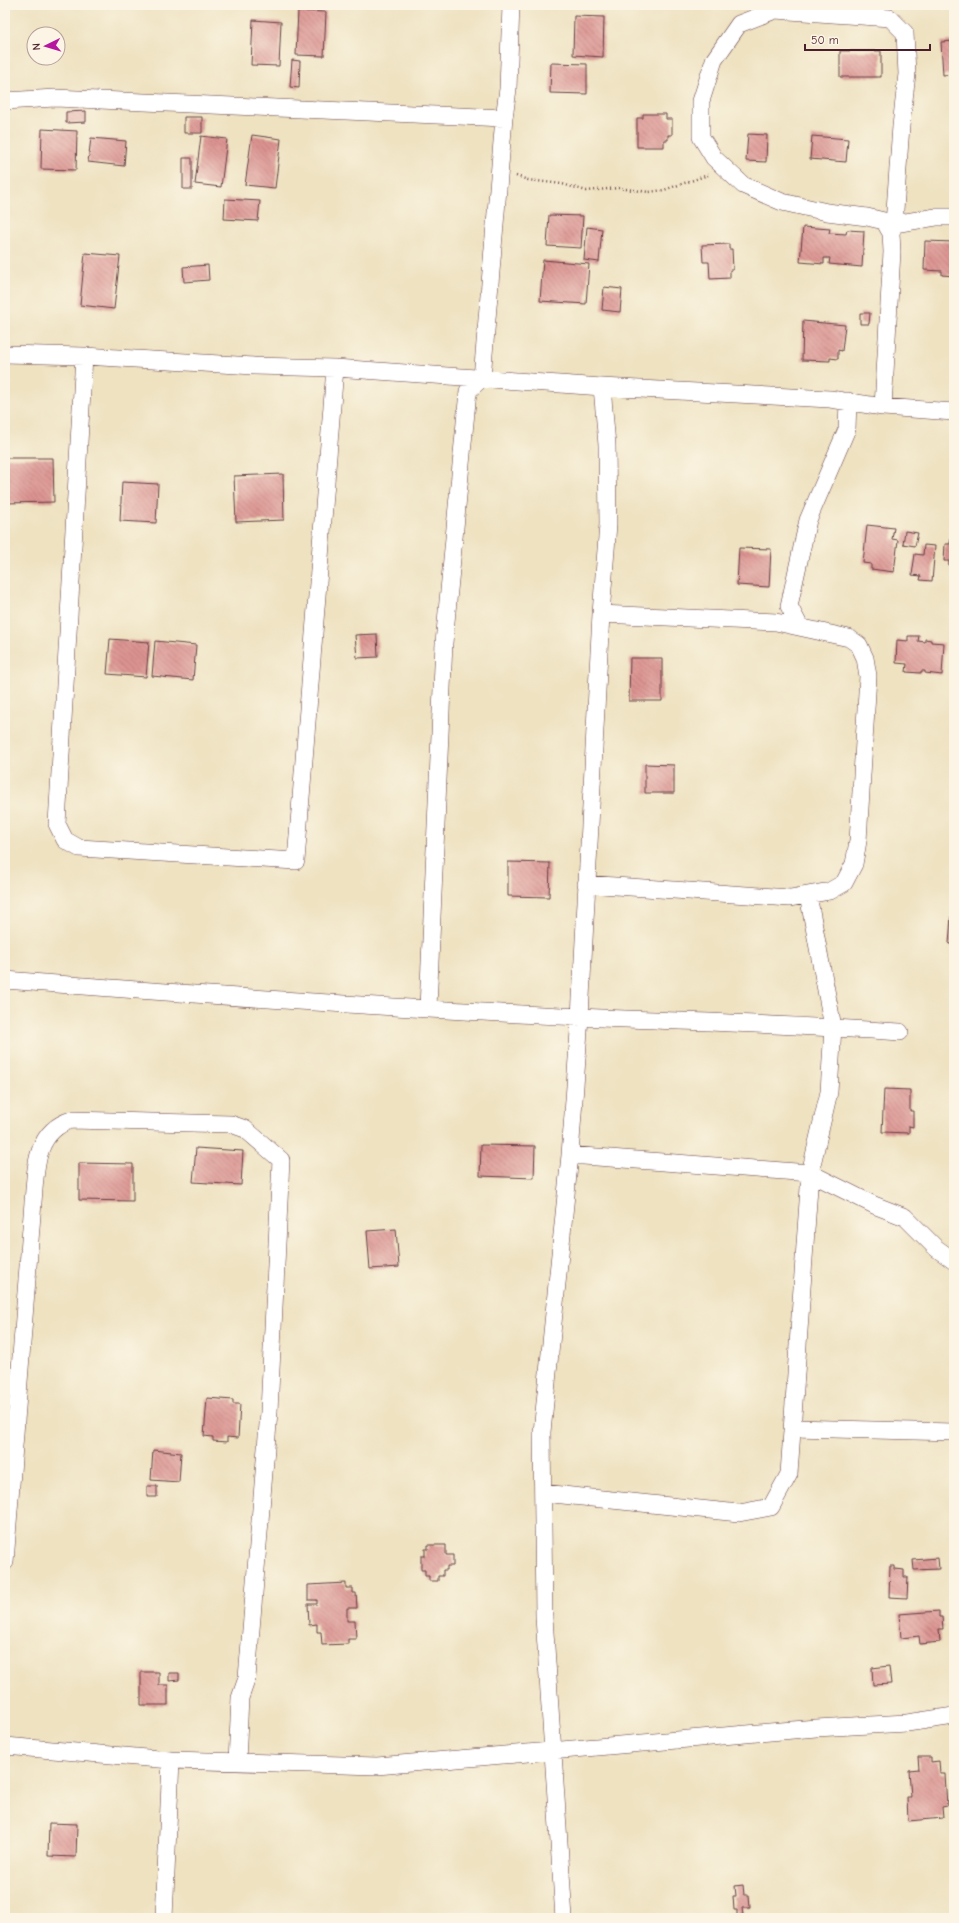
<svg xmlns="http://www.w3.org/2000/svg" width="959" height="1923" font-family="'Comic Neue',sans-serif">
<defs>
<pattern id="building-back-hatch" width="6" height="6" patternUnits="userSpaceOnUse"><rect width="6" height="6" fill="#db9390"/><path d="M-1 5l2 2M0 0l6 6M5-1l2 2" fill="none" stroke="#b47776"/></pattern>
</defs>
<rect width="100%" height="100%" fill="#fcf5e5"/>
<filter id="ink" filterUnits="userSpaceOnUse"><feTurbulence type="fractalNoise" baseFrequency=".025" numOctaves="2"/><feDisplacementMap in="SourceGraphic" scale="8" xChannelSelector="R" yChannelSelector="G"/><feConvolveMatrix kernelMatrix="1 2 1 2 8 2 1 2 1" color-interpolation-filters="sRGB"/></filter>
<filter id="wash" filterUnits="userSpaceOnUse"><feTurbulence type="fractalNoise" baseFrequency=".012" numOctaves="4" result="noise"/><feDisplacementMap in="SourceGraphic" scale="16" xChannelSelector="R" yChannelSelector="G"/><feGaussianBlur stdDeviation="0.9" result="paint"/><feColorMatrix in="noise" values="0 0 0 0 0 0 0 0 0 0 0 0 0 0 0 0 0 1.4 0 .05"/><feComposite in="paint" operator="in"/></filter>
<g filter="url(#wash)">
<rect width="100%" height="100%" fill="#eee2c1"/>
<g id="blocks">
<path fill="url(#building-back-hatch)" d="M298,11L326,12L324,56L296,55Z
M574,16L604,17L603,57L573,55Z
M253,20L281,22L279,66L251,65Z
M954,41V74L943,75L941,42Z
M840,51H881V77H840Z
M292,60L300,61L299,88L290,87Z
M551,63L587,64V94L550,93Z
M86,111V122L66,123V112Z
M643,114H666V119H672V135H668V140H664V147H637V118H643Z
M184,117H202V133H184Z
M42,129L77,131L76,170L41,169Z
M748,134L767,135L766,162L746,161Z
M252,135L281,139L275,188L245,185Z
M201,136L227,139L221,187L195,184Z
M812,136L848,139L846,162L810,159Z
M91,138L126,141L124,166L88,162Z
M183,158H192V189H183Z
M225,199L260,201L258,221L224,219Z
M549,215L583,216L581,248L547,246Z
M587,227L602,229L599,262L584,260Z
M803,227L830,229L829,233L846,234L847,230L864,231L862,267L829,264L830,258H824V264L800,262Z
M925,241L954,242V276L942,275V271L924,270Z
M729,244V249H732L733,270H730V278L710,279L709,262H703L702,245Z
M85,253L120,256L114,309L80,305Z
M543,260L589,264L586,304L540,301Z
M208,265L209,280L184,282L183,267Z
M604,287L622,289L620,312L602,310Z
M860,313H870L869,324H860Z
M803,321L845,325L842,351L838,350V359L830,358V361L802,360Z
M5,458H53L54,502L5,503Z
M283,474L284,520L236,522L234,476Z
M122,482L158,484L156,523L120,521Z
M867,525L894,528L892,539L898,540L894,572L871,569V564L863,563Z
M905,531L918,533L915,546L903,544Z
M951,537L954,538V565H949V561H944L945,544H950Z
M924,545L935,546L932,581L920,580L921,576L912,575L915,554L923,555Z
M739,548L771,549L769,587L737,585Z
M377,634L378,657L357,658L355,635Z
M908,636H919L918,641L925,642V639L931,640V642L944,643L942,675L925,673V671H921V673L906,672L907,664L896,663L897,640L908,641Z
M110,639L149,642L146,677L107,674Z
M155,641L196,645L193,680L152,676Z
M630,658H662V701H629Z
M645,764L674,765V793H645Z
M508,862L550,863L549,897L508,896Z
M951,917L954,918V947H952V944H949Z
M884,1089L910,1090V1111H913V1127L909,1126V1133L882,1132Z
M481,1145L535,1146L534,1178L480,1176Z
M196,1148L243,1151L241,1185L193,1182Z
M79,1163L133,1164V1201L79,1200Z
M396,1229L399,1267L370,1269L367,1231Z
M207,1398L233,1400V1404H240L238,1438L227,1437V1442L213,1441V1437L204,1436Z
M153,1450L181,1453L179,1482L151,1480Z
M147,1486H157V1497H147Z
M428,1545H446V1555H453V1566H447V1570H443V1576H438V1581H429V1576H425V1570H421V1556H425V1549H428Z
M938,1558L939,1569L914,1570L913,1560Z
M890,1566H894V1569L904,1570V1577H908L907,1598L889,1597Z
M346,1583V1588H353V1593H356L357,1608H347V1621H355L356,1639H348V1644L322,1645L321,1632H317V1624L309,1625L308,1604H317V1600H308V1585Z
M939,1611V1617H942L943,1629H939L940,1642L920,1644L919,1636L901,1638L899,1614Z
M889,1666L891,1684L873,1685L872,1668Z
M141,1672H159V1685H168V1705H141Z
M169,1673H179V1680L169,1681Z
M918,1757H931V1762L939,1761L940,1774H945L947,1806L942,1807L943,1818L908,1821L907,1797H911L909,1770L919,1769Z
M49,1823L77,1824L76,1857L48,1856Z
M743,1885L744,1895H749L750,1908H742L743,1915L737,1916V1910H734L733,1896H736L735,1886Z"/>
</g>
</g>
<g filter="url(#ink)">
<use href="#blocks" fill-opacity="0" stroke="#633c42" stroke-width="1"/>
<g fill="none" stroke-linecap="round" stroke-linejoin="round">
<defs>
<path id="street" d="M5,101L55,98L504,118
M894,224L936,217H954
M5,354L84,356L254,366L335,368L602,387L830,399L883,407L954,412
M84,356L57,824L65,840L79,848L296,861L335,368
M883,407L892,252L891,233L884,221L867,217L827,212L782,202L743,185L714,158L701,137V101L714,60L739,24L775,10L890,18L905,33L907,74L901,126L894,224L891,233
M800,627L789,606L808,520L847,429L848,401
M586,884L790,898L830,891L844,883L854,864L858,841L868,676L865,658L859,645L849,638L776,622L601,614
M5,980C197,995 389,1008 581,1017C687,1022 794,1024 900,1032
M428,1008L444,643L468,391L482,378L504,118L508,89L511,5
M570,1155L580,1017L601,614L608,524L607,445L602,387
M793,1428L954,1432
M543,1493L739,1513L771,1507L789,1474L810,1173L829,1092L833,1027L808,895
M5,1562L33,1202C36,1170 34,1132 71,1120L231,1124L245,1129L281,1160L269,1412L247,1678L240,1698L237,1762
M5,1746L171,1760L377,1766L816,1728L907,1723L954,1716
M164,1918L171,1760
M564,1918L544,1617L542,1432L570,1155L810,1173L874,1205L905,1217L936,1248L954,1261"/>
</defs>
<use href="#street" stroke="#633c42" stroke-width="18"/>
<path stroke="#633c42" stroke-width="2.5" stroke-dasharray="1 3" stroke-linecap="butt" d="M516,176L528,180L562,184L587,191L618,188L649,192L664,190L708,175"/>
<use href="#street" stroke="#fff" stroke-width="17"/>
</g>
</g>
<rect width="959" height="1923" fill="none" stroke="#fcf5e5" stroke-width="20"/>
<g transform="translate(46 46) rotate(265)"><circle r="19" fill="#fcf5e5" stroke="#b59f9b"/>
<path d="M0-3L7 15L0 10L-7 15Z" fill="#b5179e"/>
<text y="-6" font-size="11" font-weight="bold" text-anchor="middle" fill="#4a1f2b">N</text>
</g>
<path d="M805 44v6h125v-6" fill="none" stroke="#4a1f2b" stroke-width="2"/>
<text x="811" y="44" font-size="12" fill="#4a1f2b" stroke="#fcf5e5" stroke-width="3" paint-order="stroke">50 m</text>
</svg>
